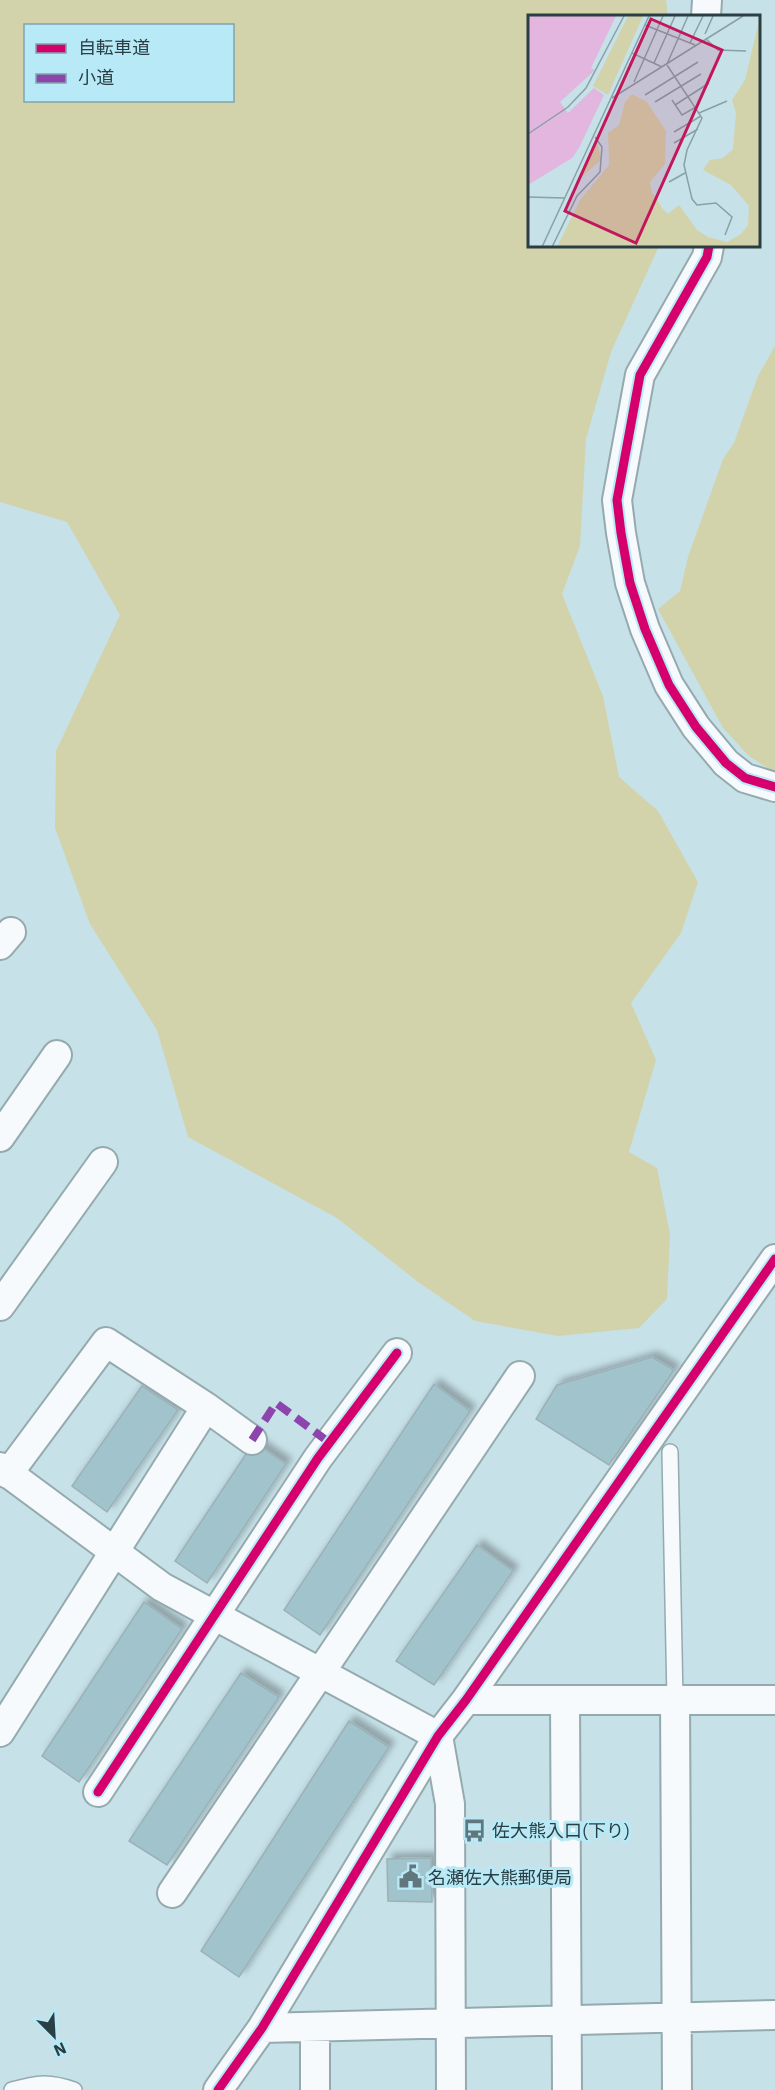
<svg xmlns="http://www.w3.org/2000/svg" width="775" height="2090" font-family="'IBM Plex Sans','Noto Sans JP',sans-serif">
<defs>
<filter id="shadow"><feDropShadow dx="5.5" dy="-5.5" stdDeviation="3" flood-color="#0004"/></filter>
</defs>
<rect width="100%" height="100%" fill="#c6e1e8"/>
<path fill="#d2d3aa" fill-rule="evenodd" d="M0,0H666L668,16H529V246H659L611,352L586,439L580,546L562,594L603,696L619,777L658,811L698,882L681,933L631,1003L656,1060L629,1152L657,1168L670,1234L667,1299L639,1328L558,1336L475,1321L418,1282L337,1218L188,1137L157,1030L90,924L55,828L56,751L120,615L67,522L0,502ZM26,26H232V100H26Z
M775,346V773L749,756L723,728L658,609L680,591L688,557L723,459L734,443L758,376Z"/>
<path fill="#a0c3cc" stroke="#9cb1b7" stroke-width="1.5" filter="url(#shadow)" d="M652,1357L674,1370L609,1465L536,1419L557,1385Z
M434,1384L470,1411L320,1635L284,1610Z
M142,1386L178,1410L107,1512L72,1486Z
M254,1442L286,1464L207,1583L175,1561Z
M477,1545L513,1571L434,1685L396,1661Z
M144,1602L182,1629L79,1782L42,1756Z
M241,1673L279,1697L167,1865L129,1841Z
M349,1721L389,1747L239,1977L201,1951Z
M431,1858L432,1902L388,1901L387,1859Z"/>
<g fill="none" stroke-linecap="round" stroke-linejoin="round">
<defs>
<path id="lane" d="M670,1452L675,1700
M12,2090C38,2083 48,2081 74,2090"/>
<path id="street" d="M706,16L707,0
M709,246L707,257L640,375L617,500L621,533L630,583L645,629L669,685L696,727L726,763L745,778L775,787
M0,945L11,932
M0,1137L57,1055
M0,1306L103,1162
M0,1467L162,1587L438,1736
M8,1474L106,1342L206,1407L252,1440
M466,1700H775
M565,1700L567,2090
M675,1700L677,2090
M0,1732L206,1407
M438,1736L450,1804L451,2090
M98,1792L318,1458L397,1353
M172,1893L520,1376
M262,2028L775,2015
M218,2090L262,2028L438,1736L466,1700L775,1259
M315,2090V2027"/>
</defs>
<use href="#lane" stroke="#95aaaf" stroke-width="18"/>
<use href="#street" stroke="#95aaaf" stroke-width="32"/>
<use href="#lane" stroke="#f6fafc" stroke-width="15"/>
<use href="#street" stroke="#f6fafc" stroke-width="28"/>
<path stroke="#8e44ad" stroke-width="8" stroke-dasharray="15 8" stroke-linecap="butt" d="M252,1440L276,1403L330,1443"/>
<defs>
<path id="cycleway" d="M709,246L707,257L640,375L617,500L621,533L630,583L645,629L669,685L696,727L726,763L745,778L775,787
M98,1792L318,1458L397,1353
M218,2090L262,2028L438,1736L466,1700L775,1259"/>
</defs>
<use href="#cycleway" stroke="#b8e9f6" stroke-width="13"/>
<use href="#cycleway" stroke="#d6006c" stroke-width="9"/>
</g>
<defs>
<symbol id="bus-bare" viewBox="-9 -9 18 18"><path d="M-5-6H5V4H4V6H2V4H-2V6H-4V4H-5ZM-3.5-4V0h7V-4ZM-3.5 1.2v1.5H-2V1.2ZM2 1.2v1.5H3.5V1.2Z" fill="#61777d" stroke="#b8e9f6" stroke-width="2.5" paint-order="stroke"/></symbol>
<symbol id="civic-bare" viewBox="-9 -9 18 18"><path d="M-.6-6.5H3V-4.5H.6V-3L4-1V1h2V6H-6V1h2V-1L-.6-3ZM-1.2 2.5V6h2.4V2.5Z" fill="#61777d" stroke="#b8e9f6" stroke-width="2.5" paint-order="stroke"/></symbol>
</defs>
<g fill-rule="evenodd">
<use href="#bus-bare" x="458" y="1814" width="33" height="33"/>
<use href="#civic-bare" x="394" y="1860" width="33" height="33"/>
</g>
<g text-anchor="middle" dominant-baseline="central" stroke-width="6" stroke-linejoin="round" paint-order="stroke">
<g font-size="18" fill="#2a3e43" stroke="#b8e9f6" text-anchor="start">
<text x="492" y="1830">佐大熊入口(下り)</text>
<text x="428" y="1877">名瀬佐大熊郵便局</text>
</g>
</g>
<g transform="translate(528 15)">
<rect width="232" height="232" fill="#c6e1e8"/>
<path d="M100,1H115L80,80L65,71ZM232,2V232H29L52,185L81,150L80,118L91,110L97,87L104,79L119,87L138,116L137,149L122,167L124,177L134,193L140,199L151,190L169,215L180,222L199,227L213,219L220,210L221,191L203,170L175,155L182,145L195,143L205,134L208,98L204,85L217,65ZM69,125L73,145L48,167Z" fill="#d2d3aa"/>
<path d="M0,1H88L63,53L67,55L32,87L40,98L66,73L76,80L51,133L44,143L0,170Z" fill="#e3b6df"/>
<path fill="none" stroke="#88a0a6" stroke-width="1.5" d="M117,10L167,30M177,19L185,1M178,24L190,35L218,36M162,28L175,1M104,38L134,52M126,48L147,1M139,49L160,1M139,50L174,103L159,135L156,150L164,184L169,190L188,188L204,202L197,220M106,67L135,1M117,80L170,47M84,83L215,1M144,85L154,100L168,92M127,87L173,59M147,90L181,68M171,98L199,86M146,117L173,101M0,119L40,92L58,73L96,1M146,128L170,114M141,167L157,158M0,182L36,183M14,232L121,1M24,232L49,181L72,157L74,132L67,122"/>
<path fill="#c2185b" fill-opacity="0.15" stroke="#c2185b" stroke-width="3" d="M123,4L194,35L108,228L37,196Z"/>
<rect width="232" height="232" fill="none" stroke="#2a3e43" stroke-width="3"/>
</g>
<rect x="24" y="24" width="210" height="78" fill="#b8e9f6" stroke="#7fa5ae" stroke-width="1.5"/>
<rect x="36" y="44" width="30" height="9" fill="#d6006c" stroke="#7fa5ae" stroke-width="1.5"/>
<text x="78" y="54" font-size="18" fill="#2a3e43">自転車道</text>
<rect x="36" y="74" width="30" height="9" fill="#8e44ad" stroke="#7fa5ae" stroke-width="1.5"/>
<text x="78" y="84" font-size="18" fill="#2a3e43">小道</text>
<g transform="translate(54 2036) rotate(156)" stroke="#b8e9f6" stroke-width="4.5" paint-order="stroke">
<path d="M0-4.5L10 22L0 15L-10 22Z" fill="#2a3e43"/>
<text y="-9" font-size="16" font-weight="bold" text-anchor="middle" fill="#2a3e43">N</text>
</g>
</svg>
